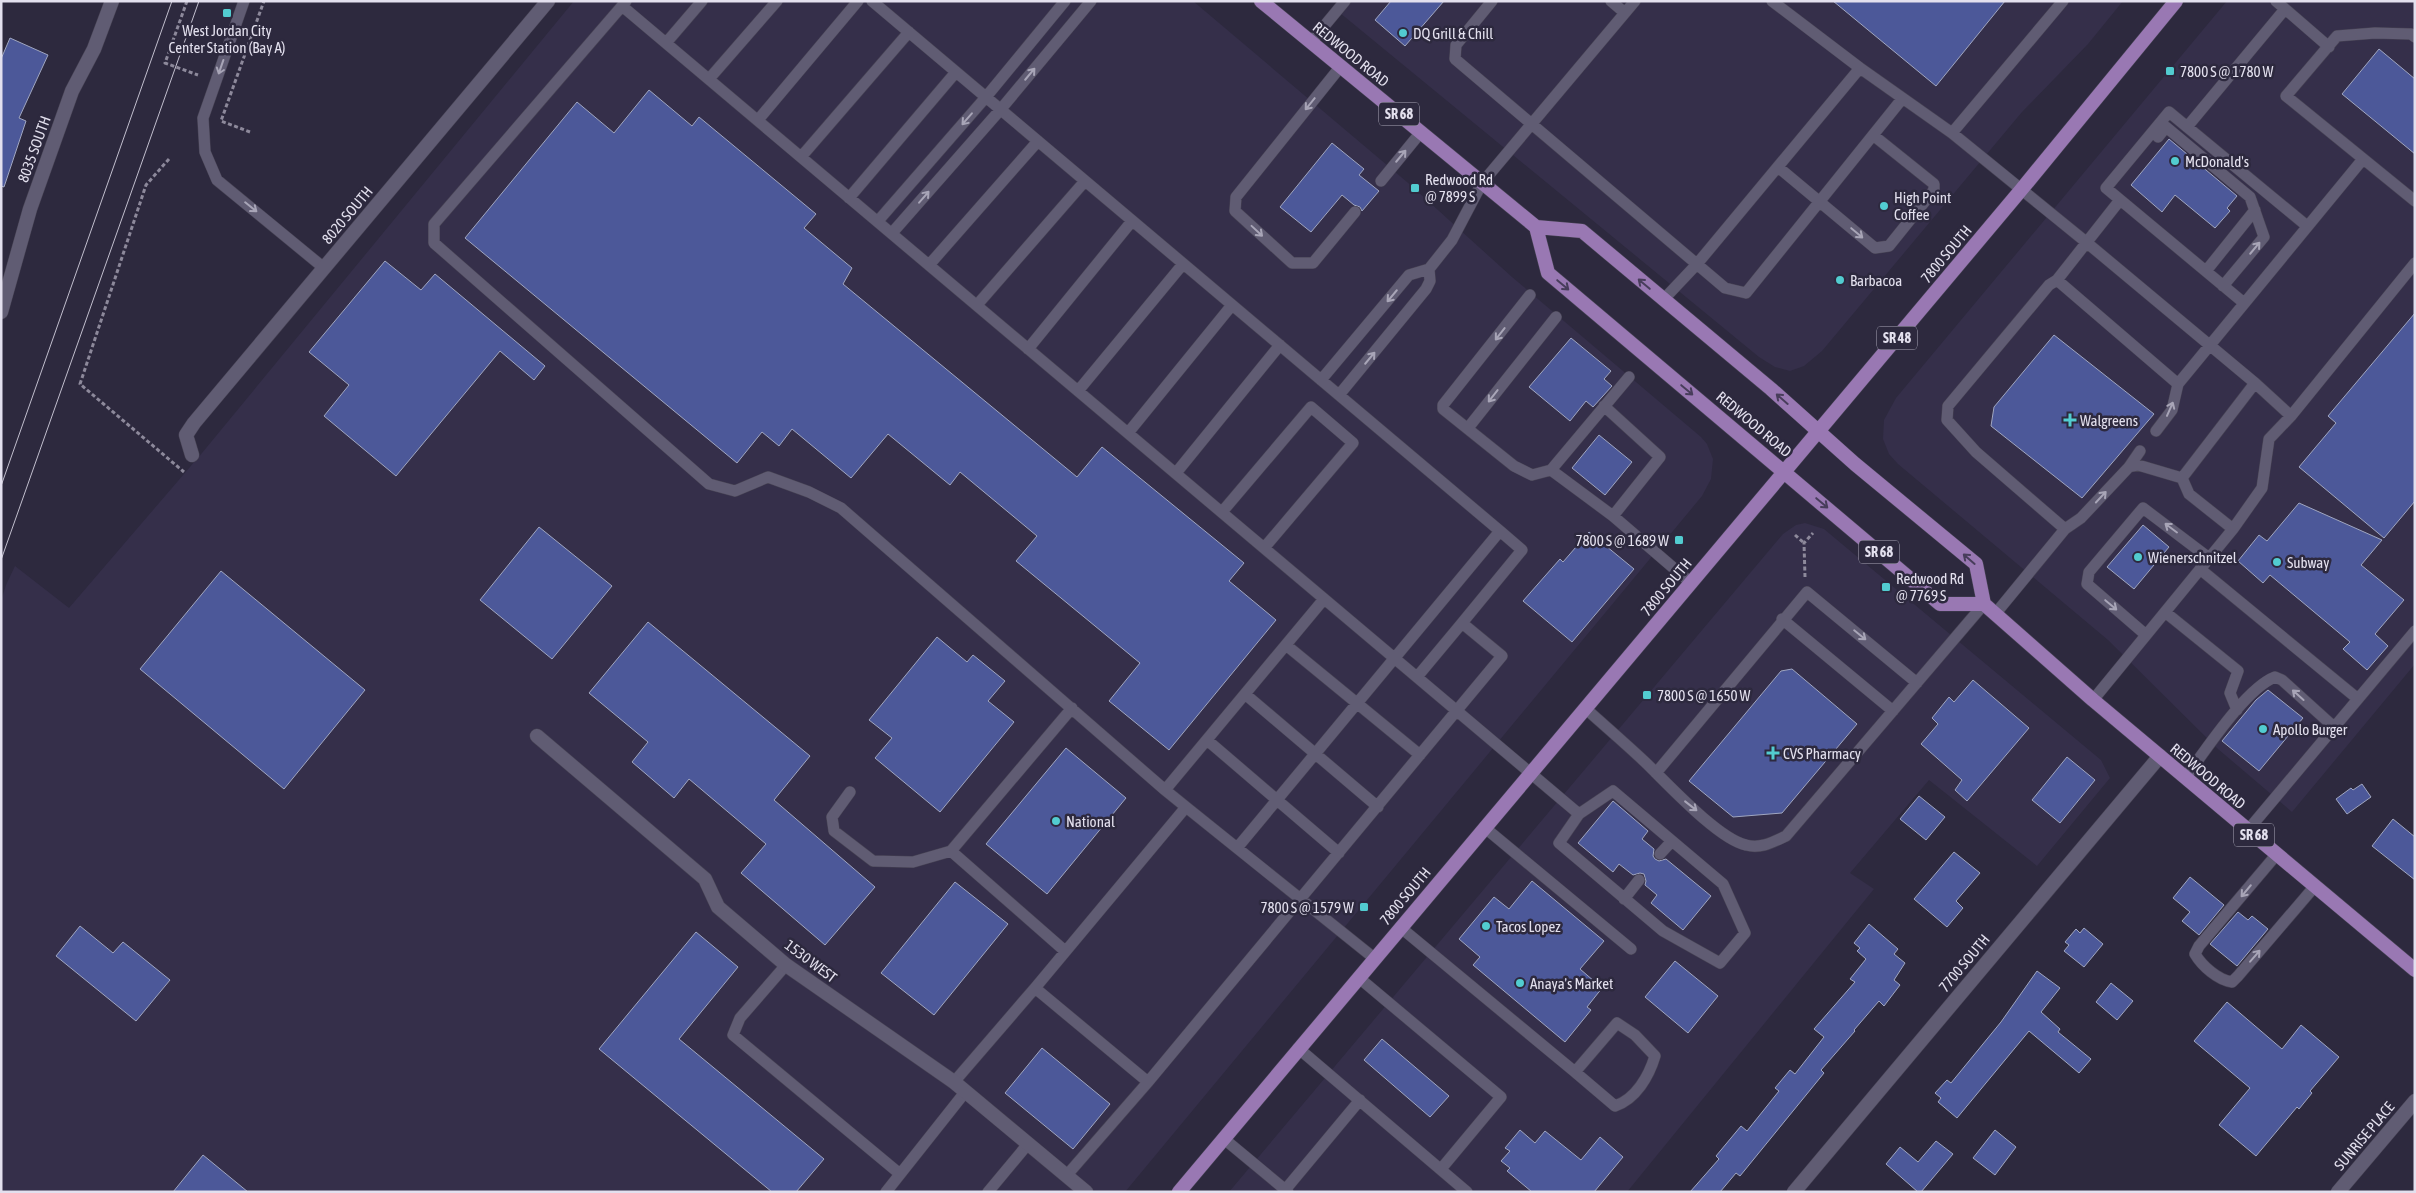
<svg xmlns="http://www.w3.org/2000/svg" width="2416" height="1193" font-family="'Asap Condensed',sans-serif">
<rect width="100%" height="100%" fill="#2d293e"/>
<path fill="#352f4a" d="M574,1H1193L1407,182L1512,277L1701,437L1707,444L1713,459L1711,479L1702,496L1125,1192H1V601L6,585L15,566L69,608L202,453Z
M1340,1H2123L2088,44L2022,112L1822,351L1804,366L1790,371L1775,367L1759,357L1334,8Z
M2227,1H2415V664L2292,812L2218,749L2108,640L1898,464L1889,454L1883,439L1884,420L1896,398Z
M1805,523L1824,529L2101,760L2110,778L2037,866L1929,780L1850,873L1874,889L1627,1192H1229L1783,534L1796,525Z"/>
<path fill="#4c5899" stroke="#a0a6c0" d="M1391,1H1444L1405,46L1375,20Z
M1833,1H2005L1936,86Z
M10,38L48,55L19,118L26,121L4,187L1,186V59Z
M2379,49L2415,79V154L2342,94Z
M649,90L692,126L699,117L816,214L804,228L852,268L843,284L1077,477L1102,447L1244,563L1229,581L1276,620L1169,750L1109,701L1140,663L1016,561L1037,536L960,472L950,485L888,434L851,478L792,429L779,446L762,432L737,463L465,238L577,102L614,133Z
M2169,139L2237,196L2227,208L2230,211L2215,228L2175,195L2162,212L2131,185Z
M1332,143L1364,169L1359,175L1379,191L1362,211L1360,207L1354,205L1342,195L1311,232L1280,207Z
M385,261L421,290L435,274L545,366L534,380L500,351L396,476L324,416L349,385L309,352Z
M2415,313V501L2384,538L2299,467L2336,423L2328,416Z
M2054,335L2154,414L2082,498L1991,426L1994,407Z
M1571,338L1611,371L1604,379L1612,386L1593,407L1586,401L1570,421L1529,387Z
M1599,435L1632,462L1605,495L1572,468Z
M2299,503L2382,540L2361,565L2404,600L2375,634L2388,646L2367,670L2343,649L2350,642L2270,575L2263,583L2238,561L2259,535L2267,541Z
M2143,525L2169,547L2134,589L2107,567Z
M539,527L612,586L552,659L480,600Z
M1589,532L1634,569L1572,642L1523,601L1560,559L1563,562Z
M221,571L365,690L284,789L140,669Z
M648,622L810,756L774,800L875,887L825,945L741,873L766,844L689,779L674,798L632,762L648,742L589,693Z
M937,637L967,662L973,655L1005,681L988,701L1014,722L940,812L875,758L892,738L869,720Z
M1792,669L1857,724L1782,813L1733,817L1689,781L1781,671Z
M1973,680L2029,728L1967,801L1955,790L1962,780L1921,744L1938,724L1932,718L1949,697L1954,702Z
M2268,690L2303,718L2259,771L2222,741L2256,700Z
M1066,748L1126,798L1047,894L986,844Z
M2067,757L2095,780L2060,823L2032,800Z
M2362,784L2371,797L2347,814L2336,799L2351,788L2353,790Z
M1919,796L1945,817L1926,840L1900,819Z
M1613,801L1648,831L1642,839L1654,849L1653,856L1655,859L1659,861L1666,859L1711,896L1683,930L1651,903L1657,895L1645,885L1646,881L1644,874L1640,873L1633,875L1619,864L1613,872L1578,843Z
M2393,819L2415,837V880L2372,846Z
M1954,852L1980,873L1956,901L1963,908L1947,927L1914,899Z
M2190,877L2224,905L2199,935L2182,921L2190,912L2173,898Z
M1532,881L1604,941L1580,969L1602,988L1587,1007L1591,1010L1565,1042L1473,965L1480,957L1459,939L1494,897L1509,909Z
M955,882L1008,924L934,1015L881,973Z
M2238,912L2248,920L2252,916L2268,929L2237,966L2210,944Z
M1869,924L1898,949L1894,954L1905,963L1894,980L1900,985L1884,1006L1879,1001L1854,1030L1855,1031L1821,1070L1824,1073L1740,1176L1736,1173L1720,1192H1690L1719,1159L1716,1156L1741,1126L1747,1131L1779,1091L1775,1088L1790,1070L1795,1074L1824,1037L1814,1029L1855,982L1850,979L1866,959L1857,951L1860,948L1854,943Z
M80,926L113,953L123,942L170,980L136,1021L56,956Z
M2084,928L2103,944L2084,967L2064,951L2069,945L2065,942L2076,929L2080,933Z
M696,932L738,967L679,1039L824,1159L796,1192H772L599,1049Z
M1675,961L1718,996L1688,1033L1645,997Z
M2037,971L2060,988L2041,1012L2060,1029L2058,1032L2091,1059L2079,1073L2029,1031L1957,1118L1938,1102L1941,1098L1935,1093L1947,1080L1951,1083L2001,1022Z
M2111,983L2133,1001L2117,1020L2096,1002Z
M2227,1002L2282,1049L2301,1025L2339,1057L2310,1091L2312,1093L2299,1109L2297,1107L2256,1156L2219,1125L2250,1088L2194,1041Z
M1382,1039L1449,1096L1430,1117L1364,1060Z
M1042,1048L1110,1104L1073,1149L1005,1093Z
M1520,1130L1535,1143L1545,1131L1581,1160L1600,1137L1623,1157L1594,1192H1532L1507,1171L1510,1168L1501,1161L1510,1151L1505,1148Z
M1995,1130L2016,1147L1995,1175L1973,1158Z
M1936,1141L1953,1154L1921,1192H1918L1886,1164L1900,1147L1918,1162Z
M203,1155L248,1192H173Z"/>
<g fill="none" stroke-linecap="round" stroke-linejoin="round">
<defs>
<path id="service" d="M244,1L203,118L205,152L217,180L324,268
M626,1L622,6L1579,814
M872,1L1500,531L1237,848
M1492,1L1456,45L1455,59L1725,288L1746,293L1902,99
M1611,1L1625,13
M1772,1L1860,68L1952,133L2086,242L2255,383L2182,478L2189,494L2233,529L2093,700
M2276,1L2329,47
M622,6L434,224V243L709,484L735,491L768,477L809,492L841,508L1165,790
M2415,37L2411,34L2375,33L2337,36L2286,96L2415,201
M1311,42L1345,1
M666,43L702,1
M1341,66L1236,197L1235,211L1292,263H1313L1355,212
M709,79L777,1
M758,120L858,1
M2187,127L2285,9
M1952,133L2063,1
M2158,137L2166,127L2250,197L2264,237L2223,286
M801,157L909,32
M1778,167L1875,248L1889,246L1934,190V184L1873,135
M1381,181L1421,132
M849,198L956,72
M878,221L986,97L1065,1
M892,233L1001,109L1091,1
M929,265L1038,141
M2206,271L2255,210
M2057,280L2120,200
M1530,295L1443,405V409L1514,466L1532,475L1551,470
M1663,300L1697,264L1860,68
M2244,303L2106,188L2169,112L2307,226
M977,305L1085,181
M1028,349L1132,221
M1629,377L1551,470L1613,516L1691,583
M1321,380L1409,275L1429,269
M2255,383L2291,416L2415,263
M1078,391L1183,264
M1339,395L1426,289L1430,281L1429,269L1452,240L1482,183L1635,1
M1604,406L1660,457L1613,516
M1468,428L1556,317
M2156,431L2172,410L2178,384
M1128,433L1232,305
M2129,467L2140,451
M1176,473L1280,345
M1222,512L1311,407L1353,443L1264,548
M2065,529L1976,452L1947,420L1948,406L2049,285L2057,280L2178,384L2363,159
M2233,529L2262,488L2269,439L2291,416
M2200,569L2358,699
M1324,599L1165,790L1186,807L1035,988L1148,1082L1502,656L1462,623L1522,550L1500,531
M2165,612L2238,671L2230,693L2237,710
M1996,613L2065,529L2081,518L2129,467L2138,465L2182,478
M1782,619L1893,711
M2146,635L2087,584L2089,572L2143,508L2209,558
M1286,645L1420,755
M1417,677L1462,623
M1245,694L1378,807
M1585,708C1605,726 1626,744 1645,762C1667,783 1718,839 1746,845C1761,849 1773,842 1786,836L1984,604
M1207,740L1339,853
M1656,773L1807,592L1917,683
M2185,778C2205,751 2246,688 2275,677L2282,680L2334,727
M1613,791L1723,884L1745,933L1720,963L1663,931L1559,843L1579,814Z
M850,792L832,817L834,831L873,861L913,862L951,851
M1186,807L1374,958
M1484,827L1631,949
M2248,830L2415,631
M1660,854L1672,841
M2277,854L2199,946L2195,954C2202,966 2218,980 2232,982L2238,976L2315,886
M1624,899L1639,880
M1400,927L1575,1072L1617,1023L1635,1035L1655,1056C1649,1076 1636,1099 1615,1106L1575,1072
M1065,951L951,851L1072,708
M786,965L740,1018L733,1035L900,1174
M1358,977L1501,1097L1441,1169
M1298,1048L1467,1192
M954,1082L1035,988
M1223,1138L1288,1192
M1067,1175L1148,1082
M1285,1190L1360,1100
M886,1192L966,1091
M988,1192L1028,1144"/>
<path id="minor" d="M1,312L30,209L72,91L94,49L112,1
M192,455L186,435L194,423L548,1
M537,736L705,879L718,907L786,965L954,1082L1086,1192
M1794,1192L2160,756
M2338,1192L2415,1101"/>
<path id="primary" d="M1261,1L1536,227L1582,231L1771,389L1855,464L1976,564L1984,604L2093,700L2415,970
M1536,227L1548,273L1940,604H1984
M1179,1192L2021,190L2176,1"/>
</defs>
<use href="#service" stroke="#474354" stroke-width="12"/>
<use href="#minor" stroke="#474354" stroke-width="15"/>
<use href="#primary" stroke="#474354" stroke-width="15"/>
<path stroke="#8d899b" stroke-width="3" stroke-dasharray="4 2.5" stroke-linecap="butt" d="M187,1L165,63L198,75
M250,132L221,121L264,1
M169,159L146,185L80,384L184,472
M1795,535L1804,543
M1805,577L1804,543L1813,533"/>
<use href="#service" stroke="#605c73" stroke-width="11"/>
<use href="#minor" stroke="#605c73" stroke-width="14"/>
<use href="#primary" stroke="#9978b3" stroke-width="14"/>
<path stroke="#c2bfce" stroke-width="1" d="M1,486L172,1
M1,560L199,1"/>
</g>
<defs><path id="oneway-shaft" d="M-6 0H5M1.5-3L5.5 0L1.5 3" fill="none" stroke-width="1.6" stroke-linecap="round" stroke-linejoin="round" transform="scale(1.25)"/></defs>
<g stroke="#a8a5b7">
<use href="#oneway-shaft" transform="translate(221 67) rotate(109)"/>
<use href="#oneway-shaft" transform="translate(1030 74) rotate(-50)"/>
<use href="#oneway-shaft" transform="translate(1310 104) rotate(129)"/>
<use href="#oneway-shaft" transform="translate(967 119) rotate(131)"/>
<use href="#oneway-shaft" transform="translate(1401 156) rotate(-50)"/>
<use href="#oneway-shaft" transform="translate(924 197) rotate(-49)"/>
<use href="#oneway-shaft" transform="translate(251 207) rotate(39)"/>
<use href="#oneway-shaft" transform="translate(1257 231) rotate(43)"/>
<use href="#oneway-shaft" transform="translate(1857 233) rotate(40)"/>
<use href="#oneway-shaft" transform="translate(2255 248) rotate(-50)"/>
<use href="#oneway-shaft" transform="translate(1392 296) rotate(130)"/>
<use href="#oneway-shaft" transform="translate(1500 334) rotate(128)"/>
<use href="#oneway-shaft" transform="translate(1370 358) rotate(-50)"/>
<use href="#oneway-shaft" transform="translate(1493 396) rotate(128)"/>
<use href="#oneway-shaft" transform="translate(2170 409) rotate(-66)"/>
<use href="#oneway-shaft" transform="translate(2101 497) rotate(-47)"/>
<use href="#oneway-shaft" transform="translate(2171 528) rotate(-143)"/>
<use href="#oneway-shaft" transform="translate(2111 605) rotate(40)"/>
<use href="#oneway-shaft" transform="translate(1860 635) rotate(39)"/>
<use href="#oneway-shaft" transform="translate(2298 695) rotate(-138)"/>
<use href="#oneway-shaft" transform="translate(1691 806) rotate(38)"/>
<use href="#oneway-shaft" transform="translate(2246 891) rotate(130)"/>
<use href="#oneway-shaft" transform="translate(2255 956) rotate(-49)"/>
</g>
<g stroke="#483d5b">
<use href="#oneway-shaft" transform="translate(1644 284) rotate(-140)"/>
<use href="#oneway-shaft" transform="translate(1563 285) rotate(40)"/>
<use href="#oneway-shaft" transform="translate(1687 390) rotate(40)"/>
<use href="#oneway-shaft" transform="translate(1782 399) rotate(-139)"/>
<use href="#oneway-shaft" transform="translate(1822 503) rotate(40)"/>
<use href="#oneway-shaft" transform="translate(1969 559) rotate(-139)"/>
</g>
<g fill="#52ccd0" stroke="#2d293e" stroke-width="2">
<rect x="222" y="8" width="10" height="10" rx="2.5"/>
<circle cx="1403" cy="33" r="5"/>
<rect x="2165" y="66" width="10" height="10" rx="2.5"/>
<circle cx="2175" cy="161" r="5"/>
<rect x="1410" y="183" width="10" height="10" rx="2.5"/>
<circle cx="1884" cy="206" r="5"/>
<circle cx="1840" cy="280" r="5"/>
<path d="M2067.5 412.5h5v5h5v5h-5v5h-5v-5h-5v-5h5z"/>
<rect x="1674" y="535" width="10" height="10" rx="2.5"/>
<circle cx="2138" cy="557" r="5"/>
<circle cx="2277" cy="562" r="5"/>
<rect x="1881" y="582" width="10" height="10" rx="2.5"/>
<rect x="1642" y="690" width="10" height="10" rx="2.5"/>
<circle cx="2263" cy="729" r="5"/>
<path d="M1770.5 745.5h5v5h5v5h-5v5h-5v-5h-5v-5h5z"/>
<circle cx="1056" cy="821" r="5"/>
<rect x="1359" y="902" width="10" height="10" rx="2.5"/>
<circle cx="1486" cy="926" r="5"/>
<circle cx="1520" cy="983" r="5"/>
</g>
<g text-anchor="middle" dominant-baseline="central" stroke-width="5" stroke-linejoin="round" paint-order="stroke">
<g fill="#2d293e" stroke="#aca9b9" stroke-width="1">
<rect x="1379" y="102.5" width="40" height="23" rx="4"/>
<rect x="1877" y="326.5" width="40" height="23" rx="4"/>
<rect x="1859" y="540.5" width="40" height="23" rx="4"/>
<rect x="2234" y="823.5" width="40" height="23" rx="4"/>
</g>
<g font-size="14" font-weight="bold" fill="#e3e0ee">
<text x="1399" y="114">SR 68</text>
<text x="1897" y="338">SR 48</text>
<text x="1879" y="552">SR 68</text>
<text x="2254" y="835">SR 68</text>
</g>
<g font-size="15" fill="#e3e0ee" stroke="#2d293e" text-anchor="start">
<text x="227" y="30" text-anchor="middle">West Jordan City<tspan x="227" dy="17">Center Station (Bay A)</tspan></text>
<text x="1413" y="33">DQ Grill &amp; Chill</text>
<text x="2180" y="71">7800 S @ 1780 W</text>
<text x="2185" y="161">McDonald's</text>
<text x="1425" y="179">Redwood Rd<tspan x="1425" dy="17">@ 7899 S</tspan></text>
<text x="1894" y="197">High Point<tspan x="1894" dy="17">Coffee</tspan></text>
<text x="1850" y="280">Barbacoa</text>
<text x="2080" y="420">Walgreens</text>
<text x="1669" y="540" text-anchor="end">7800 S @ 1689 W</text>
<text x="2148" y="557">Wienerschnitzel</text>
<text x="2287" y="562">Subway</text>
<text x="1896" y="578">Redwood Rd<tspan x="1896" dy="17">@ 7769 S</tspan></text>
<text x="1657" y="695">7800 S @ 1650 W</text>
<text x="2273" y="729">Apollo Burger</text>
<text x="1783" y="753">CVS Pharmacy</text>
<text x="1066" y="821">National</text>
<text x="1354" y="907" text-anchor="end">7800 S @ 1579 W</text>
<text x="1496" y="926">Tacos Lopez</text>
<text x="1530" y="983">Anaya's Market</text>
</g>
<g font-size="15" fill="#e3e0ee" stroke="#2d293e">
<text transform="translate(1351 54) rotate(39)">REDWOOD ROAD</text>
<text transform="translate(34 149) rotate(-70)">8035 SOUTH</text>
<text transform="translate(347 215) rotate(-50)">8020 SOUTH</text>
<text transform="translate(1946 254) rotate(-50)">7800 SOUTH</text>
<text transform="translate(1754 424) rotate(40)">REDWOOD ROAD</text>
<text transform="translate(1666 587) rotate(-50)">7800 SOUTH</text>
<text transform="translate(2208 776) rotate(40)">REDWOOD ROAD</text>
<text transform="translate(1405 896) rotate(-50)">7800 SOUTH</text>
<text transform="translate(811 961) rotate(37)">1530 WEST</text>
<text transform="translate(1964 963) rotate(-50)">7700 SOUTH</text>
<text transform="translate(2364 1136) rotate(-50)">SUNRISE PLACE</text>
</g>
</g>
<rect width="2416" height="1193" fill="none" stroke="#e3e0ee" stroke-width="5"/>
</svg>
